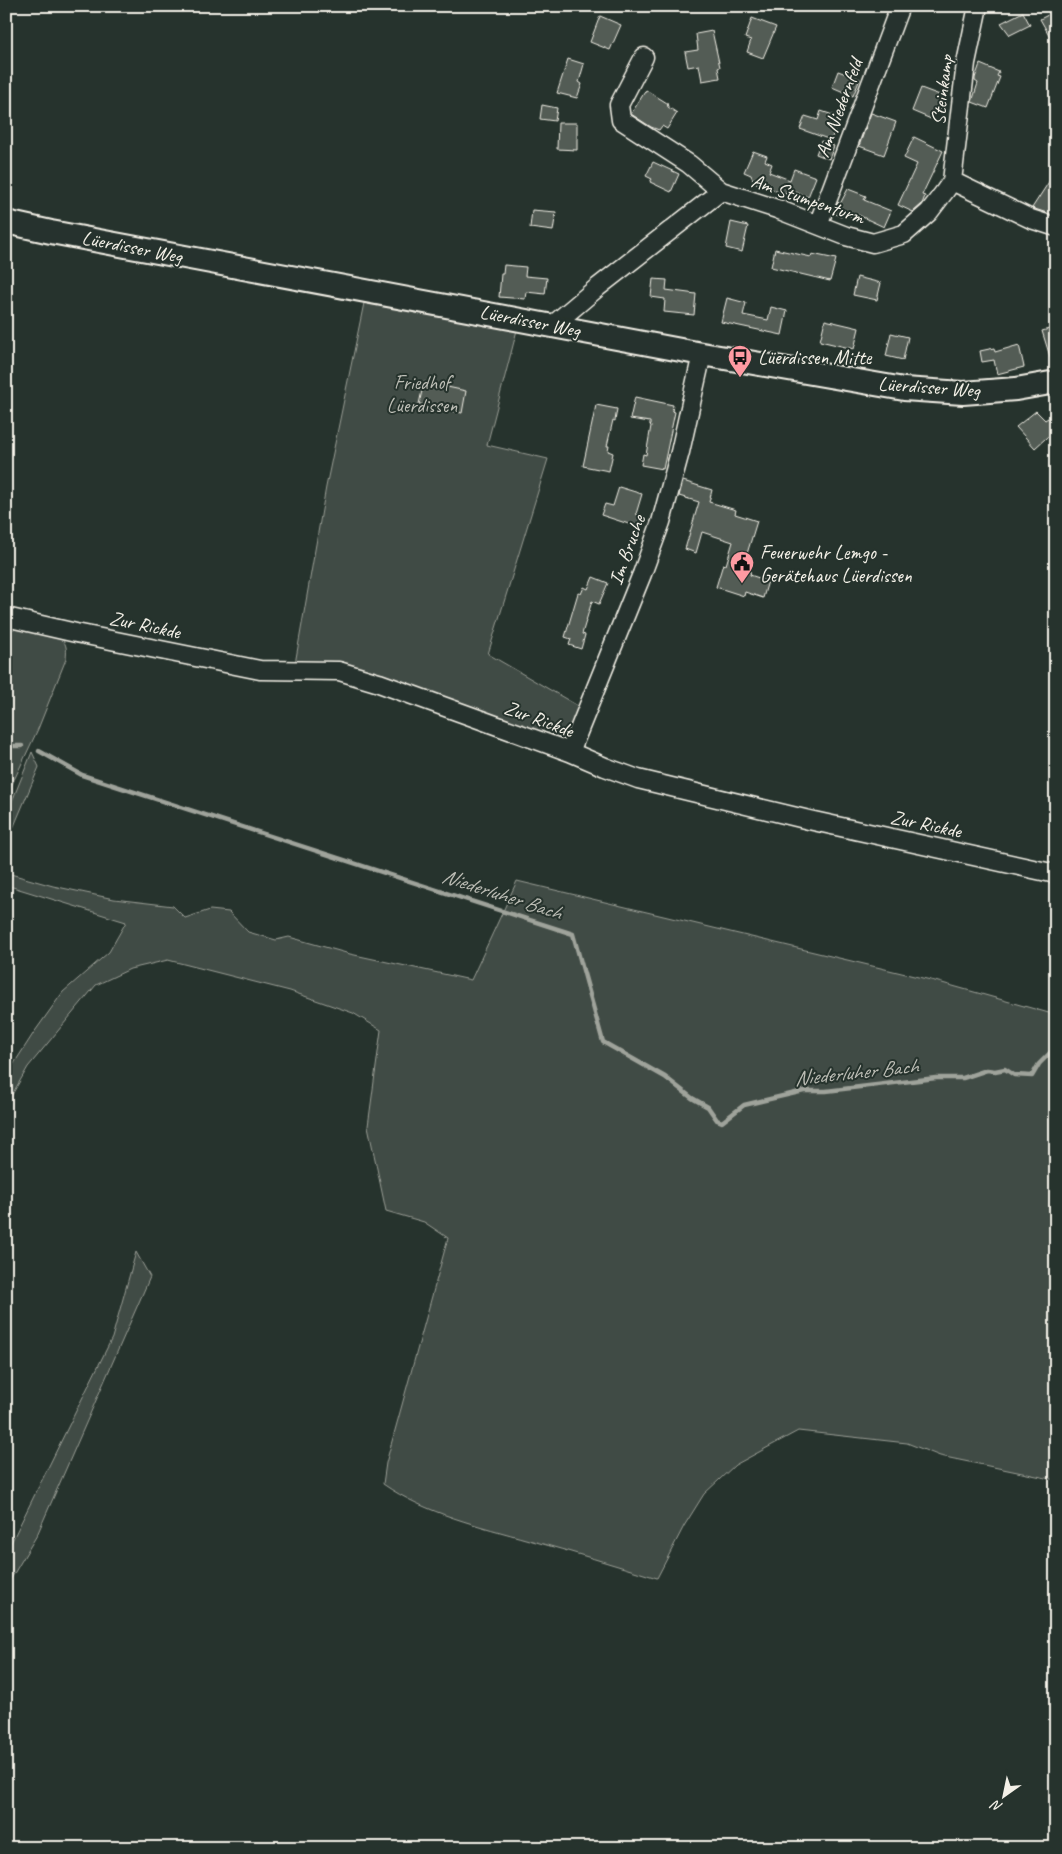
<svg xmlns="http://www.w3.org/2000/svg" width="1062" height="1854" font-family="Caveat,sans-serif">
<rect width="100%" height="100%" fill="#26332d"/>
<filter id="ink" filterUnits="userSpaceOnUse"><feTurbulence type="fractalNoise" baseFrequency=".02" numOctaves="2"/><feDisplacementMap in="SourceGraphic" scale="10" xChannelSelector="R" yChannelSelector="G"/><feConvolveMatrix kernelMatrix="1 2 1 2 8 2 1 2 1" color-interpolation-filters="sRGB"/></filter>
<g filter="url(#ink)">
<path fill="#414b45" stroke="#9a9e96" d="M364,303L517,330L487,445L548,459L488,654L578,706L570,732L561,739H551L295,664L326,487Z
M6,621L58,635C67,643 67,648 66,659L38,729L6,797Z
M32,752L39,767L6,845V816Z
M6,865L7,873L53,886L114,899L173,906L185,918L210,910L229,912L248,932L276,940L289,937L350,954L471,980L517,881L935,981L1056,1015V1480L940,1456L907,1443L798,1431L735,1465L704,1494L684,1526L657,1578C615,1565 572,1552 529,1540C480,1526 426,1514 383,1484L386,1463L448,1238L424,1222L386,1211L368,1126L381,1030L353,1013L290,991L168,960L130,969L96,985L28,1067L6,1105V1076L33,1034L63,992L109,952L126,922L6,885Z
M136,1252L150,1277L37,1535L6,1587V1553L112,1338Z"/>
<g fill="none" stroke-linecap="round" stroke-linejoin="round">
<path stroke="#9fa39b" stroke-width="4.5" d="M6,746H22
M39,751L82,775L573,934L603,1042L665,1077L692,1098L708,1107L717,1120L722,1122L744,1105L804,1091H826L936,1078H963L987,1070L995,1071L1005,1069L1014,1075L1032,1076L1039,1064L1056,1047"/>
</g>
<path fill="#525c55" stroke="#f4f1e8" d="M1056,11V47L1040,19Z
M1023,12L1030,25L1010,35L1001,23Z
M600,16L621,25L610,50L590,42Z
M752,18L776,27L763,58L747,52L751,40L745,38Z
M712,31L720,67L718,68L720,78L702,81L699,65L688,67L685,52L698,50L696,34Z
M568,59L584,64L579,82L582,84L577,98L557,93Z
M980,64L999,72L997,76L1000,77L988,108L972,102L978,83L975,81V78Z
M838,71L860,79L853,96L832,87Z
M921,88L945,97L939,113L934,111L931,119L912,111Z
M646,90L667,103L668,107L677,113L667,129L662,126L659,130L651,127L631,114Z
M542,105L557,108L555,121L540,119Z
M821,111L839,117L831,140L800,129L805,116L818,120Z
M871,113L896,122L884,155L859,146Z
M558,123H577V150L557,149Z
M914,137L943,151L922,195L925,196L922,204L913,212L898,205L917,164L904,158Z
M821,141L834,146L829,159L816,154Z
M753,151L767,156L765,161L772,164L769,172L790,180L794,169L816,177L808,197L787,189L785,195L754,182L751,175L744,172Z
M653,162L679,174L671,192L650,182L652,179L646,176Z
M1056,171V216L1032,208Z
M848,189L866,196L864,200L891,211L884,227L856,214L854,218L843,212L841,217L834,213L838,202L840,204Z
M532,210L556,212L553,231L530,228Z
M731,222L748,226L742,252L726,248Z
M775,249L811,257L812,254L836,259L830,281L771,267Z
M504,265L526,267L525,276L547,278L545,294L526,292L525,299L499,297L501,274H503Z
M857,277L881,283L877,300L853,295Z
M653,279L667,280L666,290L696,294L694,315L664,312L665,299L651,297Z
M727,298L746,303L743,315L768,320L771,307L787,311L782,335L721,322Z
M825,320L859,328L854,349L820,341Z
M1056,327V365L1053,366L1042,331Z
M891,333L908,337L903,360L886,356Z
M1019,345L1024,367L997,374L994,360L982,362L980,351L994,348L995,352Z
M424,382L466,391L462,413L419,404Z
M635,397L673,405L672,411L675,412L663,469L641,465L643,454L646,455L651,426L650,425V422L630,419Z
M596,405L617,409L615,421L613,420L607,446H609L608,451L613,453L609,471L583,466Z
M1036,411L1045,420L1048,418L1056,427V429L1035,448L1016,427Z
M683,481L712,490L709,502L736,510L735,514L757,521L742,570L751,572L750,575L768,581L763,598L745,592L744,596L716,587L723,564L726,565L733,542L702,532L696,553L685,549L699,502L679,496Z
M619,487L642,494L636,514L642,516L638,527L601,515L605,504L613,506Z
M593,577L608,583L599,604L592,601L582,634L585,635L581,649L569,645L571,639L565,637L578,593L581,594L584,587L588,589Z"/>
<g fill="none" stroke-linecap="round" stroke-linejoin="round">
<defs>
<path id="minor" d="M644,57L619,105L621,120L689,164L721,191
M952,181L1031,219L1056,227
M818,225L900,6
M553,325L598,287L721,191L777,209L846,236L873,243L904,234L929,212L945,191L952,181L966,63L978,6
M6,617L76,633L260,670L339,671L379,683L570,752L605,767L638,779L809,820L1056,874
M570,752L642,574L661,522L680,452L702,354"/>
<path id="major" d="M6,222L51,232L702,354L904,389L963,393L1016,389L1056,382"/>
</defs>
<use href="#minor" stroke="#f4f1e8" stroke-width="21"/>
<use href="#major" stroke="#f4f1e8" stroke-width="26"/>
<use href="#minor" stroke="#26332d" stroke-width="18"/>
<use href="#major" stroke="#26332d" stroke-width="22"/>
</g>
</g>
<defs>
<symbol id="bus-pin" viewBox="-11 -11 22 30"><path d="M0 17L-7.5 6A9.5 9.5 0 1 1 7.5 6Z" fill="#ff9aa2" stroke="#26332d"/><path d="M-5-6H5V4H4V6H2V4H-2V6H-4V4H-5ZM-3.5-4V0h7V-4ZM-3.5 1.2v1.5H-2V1.2ZM2 1.2v1.5H3.5V1.2Z" fill="#111"/></symbol>
<symbol id="civic-pin" viewBox="-11 -11 22 30"><path d="M0 17L-7.5 6A9.5 9.5 0 1 1 7.5 6Z" fill="#ff9aa2" stroke="#26332d"/><path d="M-.6-6.5H3V-4.5H.6V-3L4-1V1h2V6H-6V1h2V-1L-.6-3ZM-1.2 2.5V6h2.4V2.5Z" fill="#111"/></symbol>
</defs>
<g fill-rule="evenodd">
<use href="#bus-pin" x="726" y="343" width="28" height="38"/>
<use href="#civic-pin" x="728" y="549" width="28" height="38"/>
</g>
<g text-anchor="middle" dominant-baseline="central" stroke-width="4" stroke-linejoin="round" paint-order="stroke">
<g font-size="20" fill="#f4f1e8" stroke="#26332d">
<text transform="translate(942 90) rotate(-83)">Steinkamp</text>
<text transform="translate(839 108) rotate(-70)">Am Niedernfeld</text>
<text transform="translate(808 199) rotate(19)">Am Stumpenturm</text>
<text transform="translate(132 247) rotate(11)">Lüerdisser Weg</text>
<text transform="translate(530 321) rotate(11)">Lüerdisser Weg</text>
<text transform="translate(929 387) rotate(4)">Lüerdisser Weg</text>
<text transform="translate(627 550) rotate(-70)">Im Bruche</text>
<text transform="translate(145 625) rotate(12)">Zur Rickde</text>
<text transform="translate(539 719) rotate(20)">Zur Rickde</text>
<text transform="translate(926 824) rotate(12)">Zur Rickde</text>
</g>
<g font-size="20" fill="#f4f1e8" stroke="#26332d" text-anchor="start">
<text x="758" y="357">Lüerdissen Mitte</text>
<text x="760" y="552">Feuerwehr Lemgo -<tspan x="760" dy="23">Gerätehaus Lüerdissen</tspan></text>
</g>
<g font-size="20" fill="#bebfb7" stroke="#26332d">
<text x="422" y="382">Friedhof<tspan x="422" dy="23">Lüerdissen</tspan></text>
</g>
<g font-size="21" font-style="italic" fill="#bcbdb5" stroke="#26332d">
<text transform="translate(502 894) rotate(18)">Niederluher Bach</text>
<text transform="translate(856 1072) rotate(-6)">Niederluher Bach</text>
</g>
</g>
<rect width="1062" height="1854" fill="none" stroke="#26332d" stroke-width="25"/>
<rect x="12" y="12" width="1037" height="1829" fill="none" stroke="#f4f1e8" stroke-width="2" filter="url(#ink)"/>
<g transform="translate(1004 1796) rotate(213)" stroke="#26332d" stroke-width="4" paint-order="stroke">
<path d="M0-4L9 19L0 12L-9 19Z" fill="#f4f1e8"/>
<text y="-8" font-size="14" font-weight="bold" text-anchor="middle" fill="#f4f1e8">N</text>
</g>
</svg>
